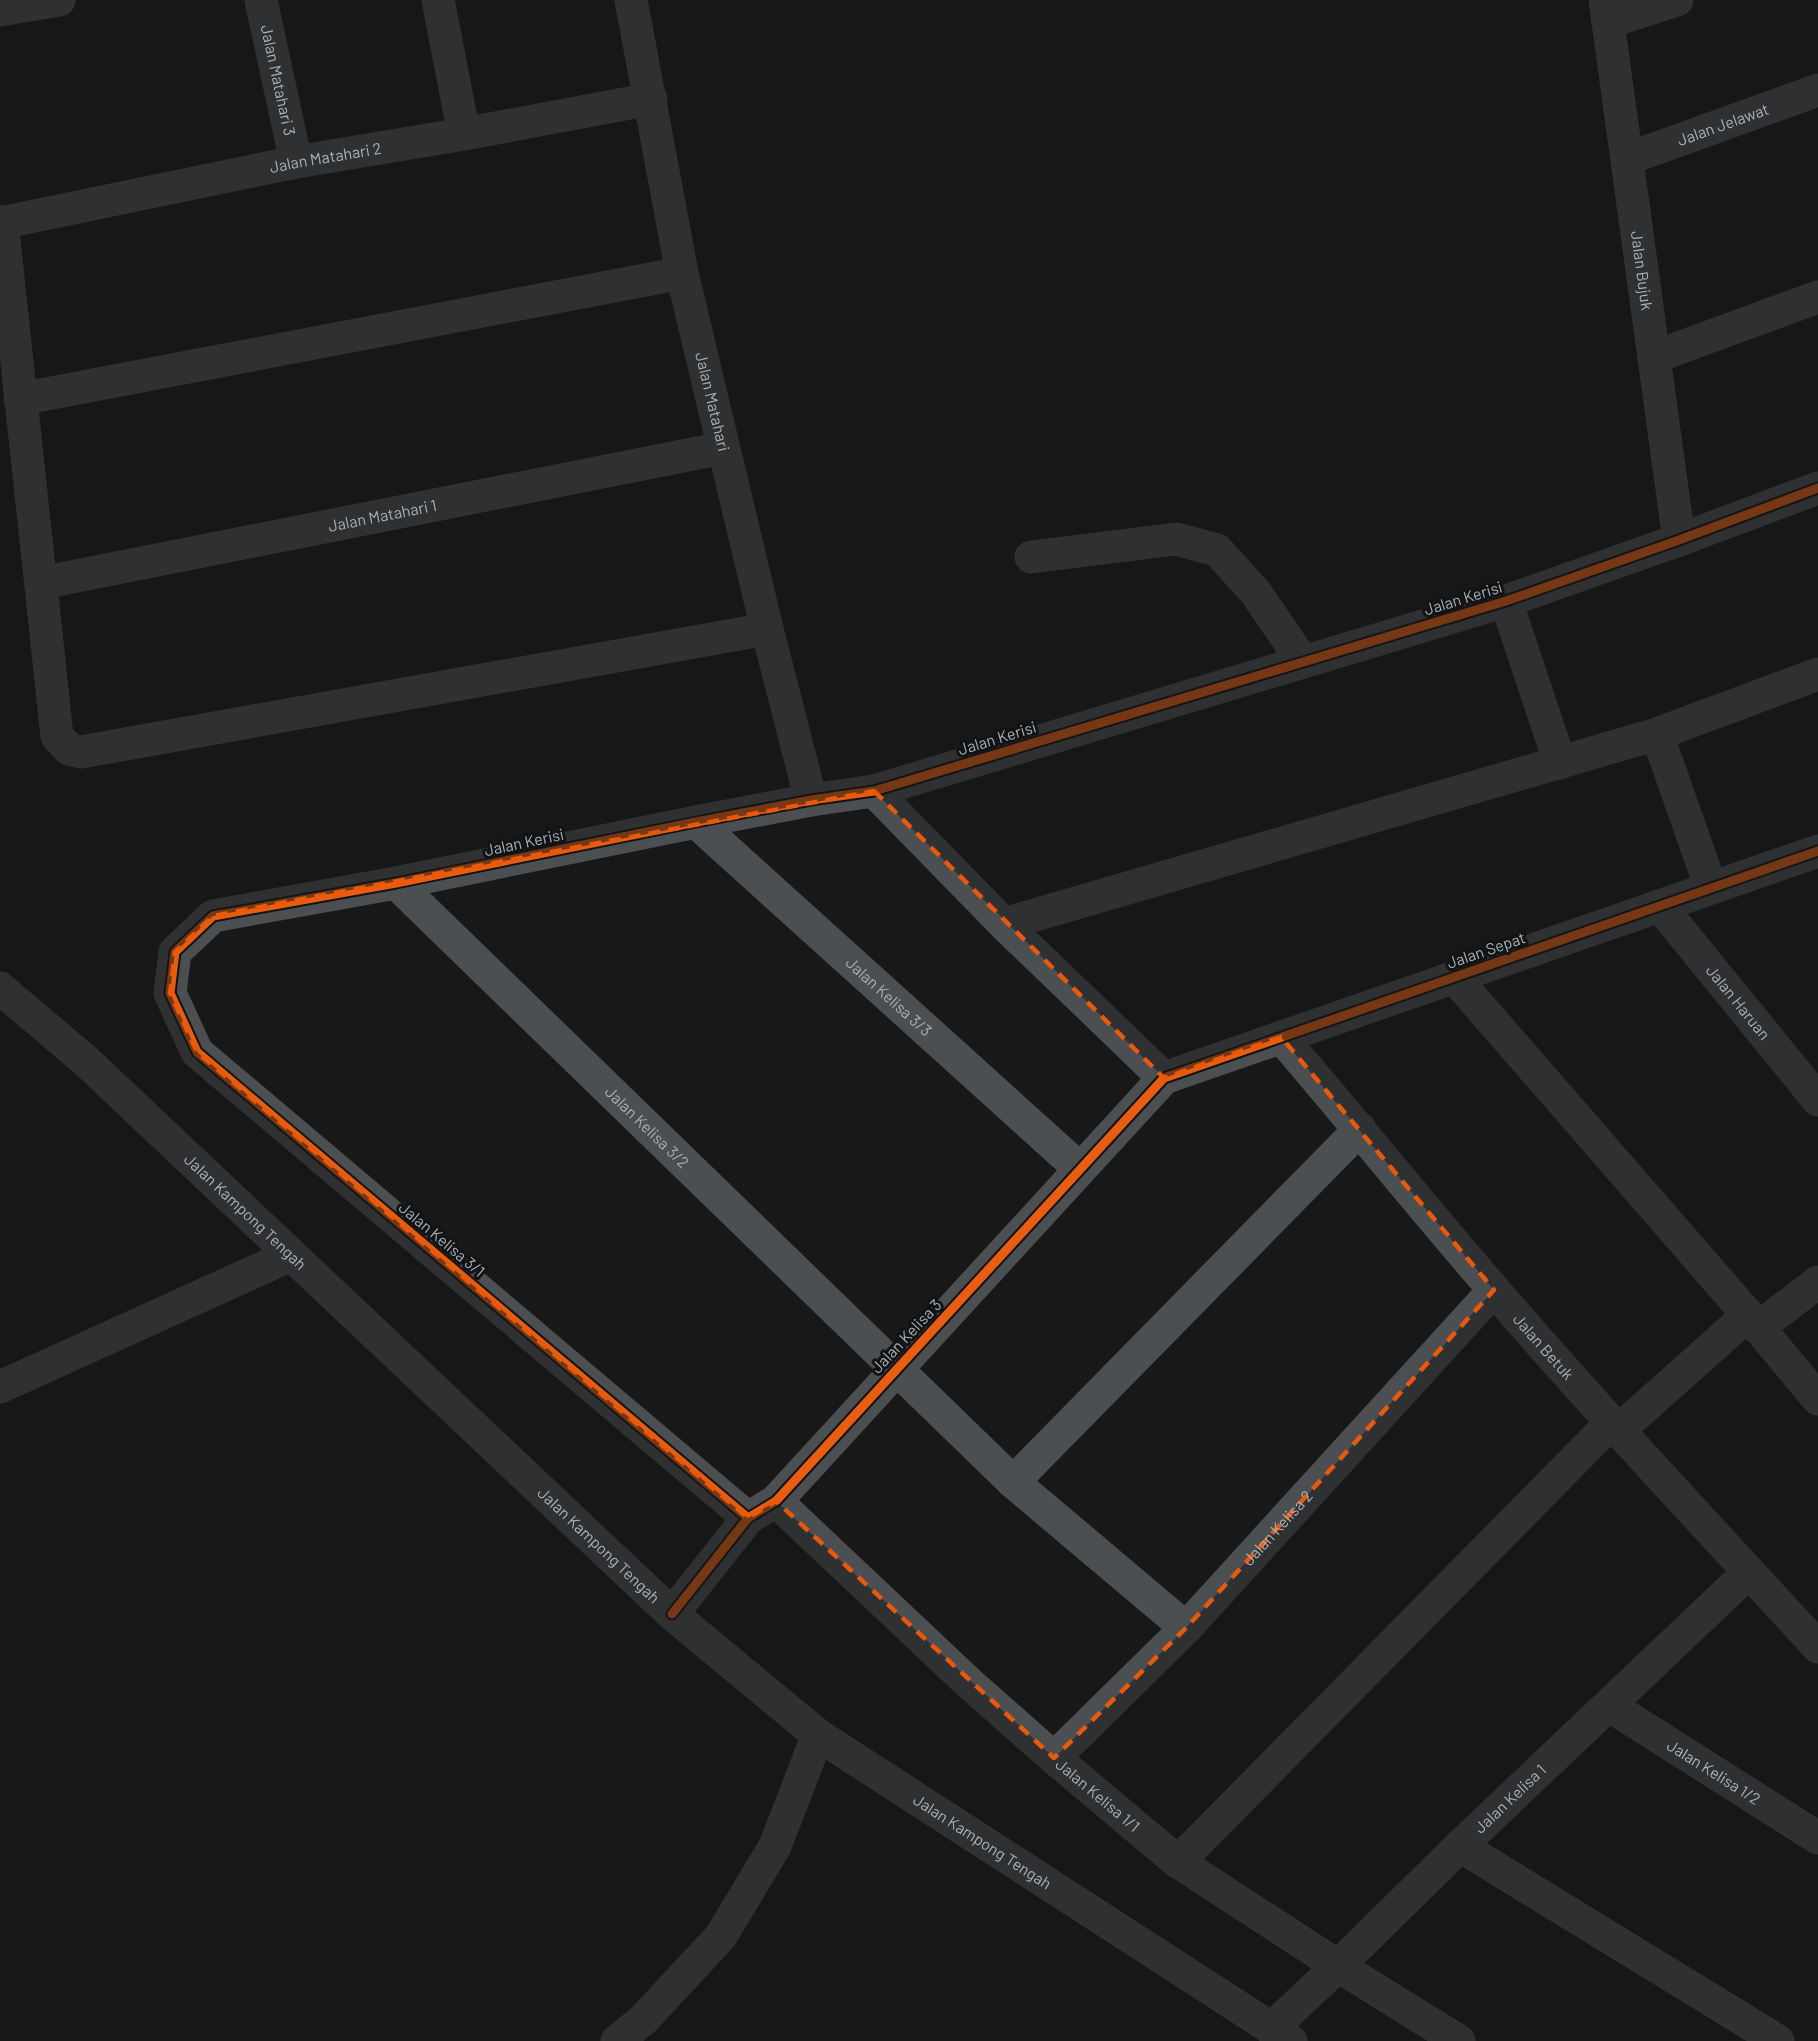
<svg xmlns="http://www.w3.org/2000/svg" width="1818" height="2041" font-family="Barlow,sans-serif">
<style>
.lines{fill:none;stroke-linecap:round;stroke-linejoin:round}
.minor{stroke:#4c4f51;stroke-width:33}
.cycleway-casing{stroke:#121314;stroke-width:13}
.cycleway{stroke:#e95d12;stroke-width:9}
.marked{fill:none;stroke:#e8590c;stroke-width:4.5;stroke-dasharray:12 8;stroke-linejoin:round}
.labels{text-anchor:middle;stroke-width:6;stroke-linejoin:round;paint-order:stroke}
.street-label{font-size:16px;fill:#aab1b8;stroke:#121314}
</style>
<rect width="100%" height="100%" fill="#181818"/>
<g class="lines">
<!-- minor -->
<g class="minor">
<path id="s1" d="M261,0l35,162"/>
<path d="M438,0l26,134"/>
<path id="s2" d="M631,0l51,273 85,356 44,171"/>
<path id="s3" d="M1605,0l74,540"/>
<path d="M0,10l59,-10"/>
<path d="M1608,22l69,-22"/>
<path id="s4" d="M1627,159l191,-69"/>
<path d="M2,222l55,514 12,13 12,3 686,-123"/>
<path id="s5" d="M0,223l296,-61 168,-28 187,-35"/>
<path d="M1654,357l164,-60"/>
<path d="M20,399l662,-126"/>
<path d="M1031,557l145,-18 41,11 39,43 47,69"/>
<path id="s6" d="M41,583l682,-135"/>
<path d="M1506,601l54,162"/>
<path d="M1657,734l54,154"/>
<path d="M874,791l130,133 160,154"/>
<path id="s7" d="M696,822l384,347"/>
<path id="s8" d="M396,883l617,599 173,146"/>
<path id="s9" d="M1660,906l158,194"/>
<path d="M1004,924l653,-190 161,-60"/>
<path d="M1454,977l294,338 70,84"/>
<path id="s10" d="M0,988l87,74 585,552 146,121 473,306"/>
<path id="s11" d="M1281,1037c72,84 141,170 214,254 104,121 215,238 323,356"/>
<path d="M1758,1328l60,-46"/>
<path d="M0,1387l291,-132"/>
<path d="M1618,1431l130,-116"/>
<path d="M1013,1482l347,-353"/>
<path id="s12" d="M776,1501l193,182 85,75 124,104 160,104 121,75"/>
<path d="M748,1518l-551,-466 -27,-59 5,-41 38,-36 183,-33 300,-61 115,-22 63,-9 632,-190 173,-61 139,-52"/>
<path d="M672,1614l76,-96 28,-17 388,-423 654,-227"/>
<path id="s13" d="M1610,1706l208,132"/>
<path id="s14" d="M1054,1758l132,-130 308,-338"/>
<path d="M1460,1846l318,195"/>
<path d="M1178,1862l433,-439"/>
<path id="s15" d="M1271,2029l67,-63 122,-120 289,-274"/>
<path d="M617,2041l26,-21 78,-84 54,-90 43,-111"/>
</g>
<defs>
<path id="cycleway" d="M748,1518l-551,-466 -27,-59 5,-41 38,-36 183,-33 300,-61 115,-22 63,-9 632,-190 173,-61 139,-52
M672,1614l76,-96 28,-17 388,-423 654,-227"/>
</defs>
<!-- cycleway casing -->
<use href="#cycleway" class="cycleway-casing"/>
<!-- cycleway -->
<use href="#cycleway" class="cycleway"/>
</g>
<!-- marked area -->
<path d="M0 0H1818V2041H0ZM874,791l290,287 117,-41 213,253 -308,338 -132,130 -278,-257 -28,17 -551,-466 -27,-59 5,-41 38,-36z" fill="#181818" fill-opacity=".55" fill-rule="evenodd"/>
<path class="marked" d="M874,791l290,287 117,-41 213,253 -308,338 -132,130 -278,-257 -28,17 -551,-466 -27,-59 5,-41 38,-36z"/>
<g class="labels">
<!-- street labels -->
<g class="street-label">
<text dy="6" stroke="none"><textPath href="#s1" startOffset="82">Jalan Matahari 3</textPath></text>
<text dy="6" stroke="none"><textPath href="#s4" startOffset="102">Jalan Jelawat</textPath></text>
<text dy="6" stroke="none"><textPath href="#s5" startOffset="332">Jalan Matahari 2</textPath></text>
<text dy="6" stroke="none"><textPath href="#s3" startOffset="273">Jalan Bujuk</textPath></text>
<text dy="6" stroke="none"><textPath href="#s2" startOffset="410">Jalan Matahari</textPath></text>
<text dy="6" stroke="none"><textPath href="#s6" startOffset="348">Jalan Matahari 1</textPath></text>
<text transform="translate(1463 598) rotate(-17)" y="6">Jalan Kerisi</text>
<text transform="translate(997 738) rotate(-17)" y="6">Jalan Kerisi</text>
<text transform="translate(524 842) rotate(-12)" y="6">Jalan Kerisi</text>
<text transform="translate(1486 950) rotate(-19)" y="6">Jalan Sepat</text>
<text dy="6" stroke="none"><textPath href="#s7" startOffset="260">Jalan Kelisa 3/3</textPath></text>
<text dy="6" stroke="none"><textPath href="#s9" startOffset="124">Jalan Haruan</textPath></text>
<text dy="6" stroke="none"><textPath href="#s8" startOffset="350">Jalan Kelisa 3/2</textPath></text>
<text dy="6" stroke="none"><textPath href="#s10" startOffset="332">Jalan Kampong Tengah</textPath></text>
<text transform="translate(442 1239) rotate(40)" y="6">Jalan Kelisa 3/1</text>
<text transform="translate(906 1336) rotate(-47)" y="6">Jalan Kelisa 3</text>
<text dy="6" stroke="none"><textPath href="#s11" startOffset="406">Jalan Betuk</textPath></text>
<text dy="6" stroke="none"><textPath href="#s14" startOffset="321">Jalan Kelisa 2</textPath></text>
<text dy="6" stroke="none"><textPath href="#s10" startOffset="818">Jalan Kampong Tengah</textPath></text>
<text dy="6" stroke="none"><textPath href="#s13" startOffset="123">Jalan Kelisa 1/2</textPath></text>
<text dy="6" stroke="none"><textPath href="#s12" startOffset="436">Jalan Kelisa 1/1</textPath></text>
<text dy="6" stroke="none"><textPath href="#s15" startOffset="332">Jalan Kelisa 1</textPath></text>
<text dy="6" stroke="none"><textPath href="#s10" startOffset="1304">Jalan Kampong Tengah</textPath></text>
</g>
</g>
</svg>
